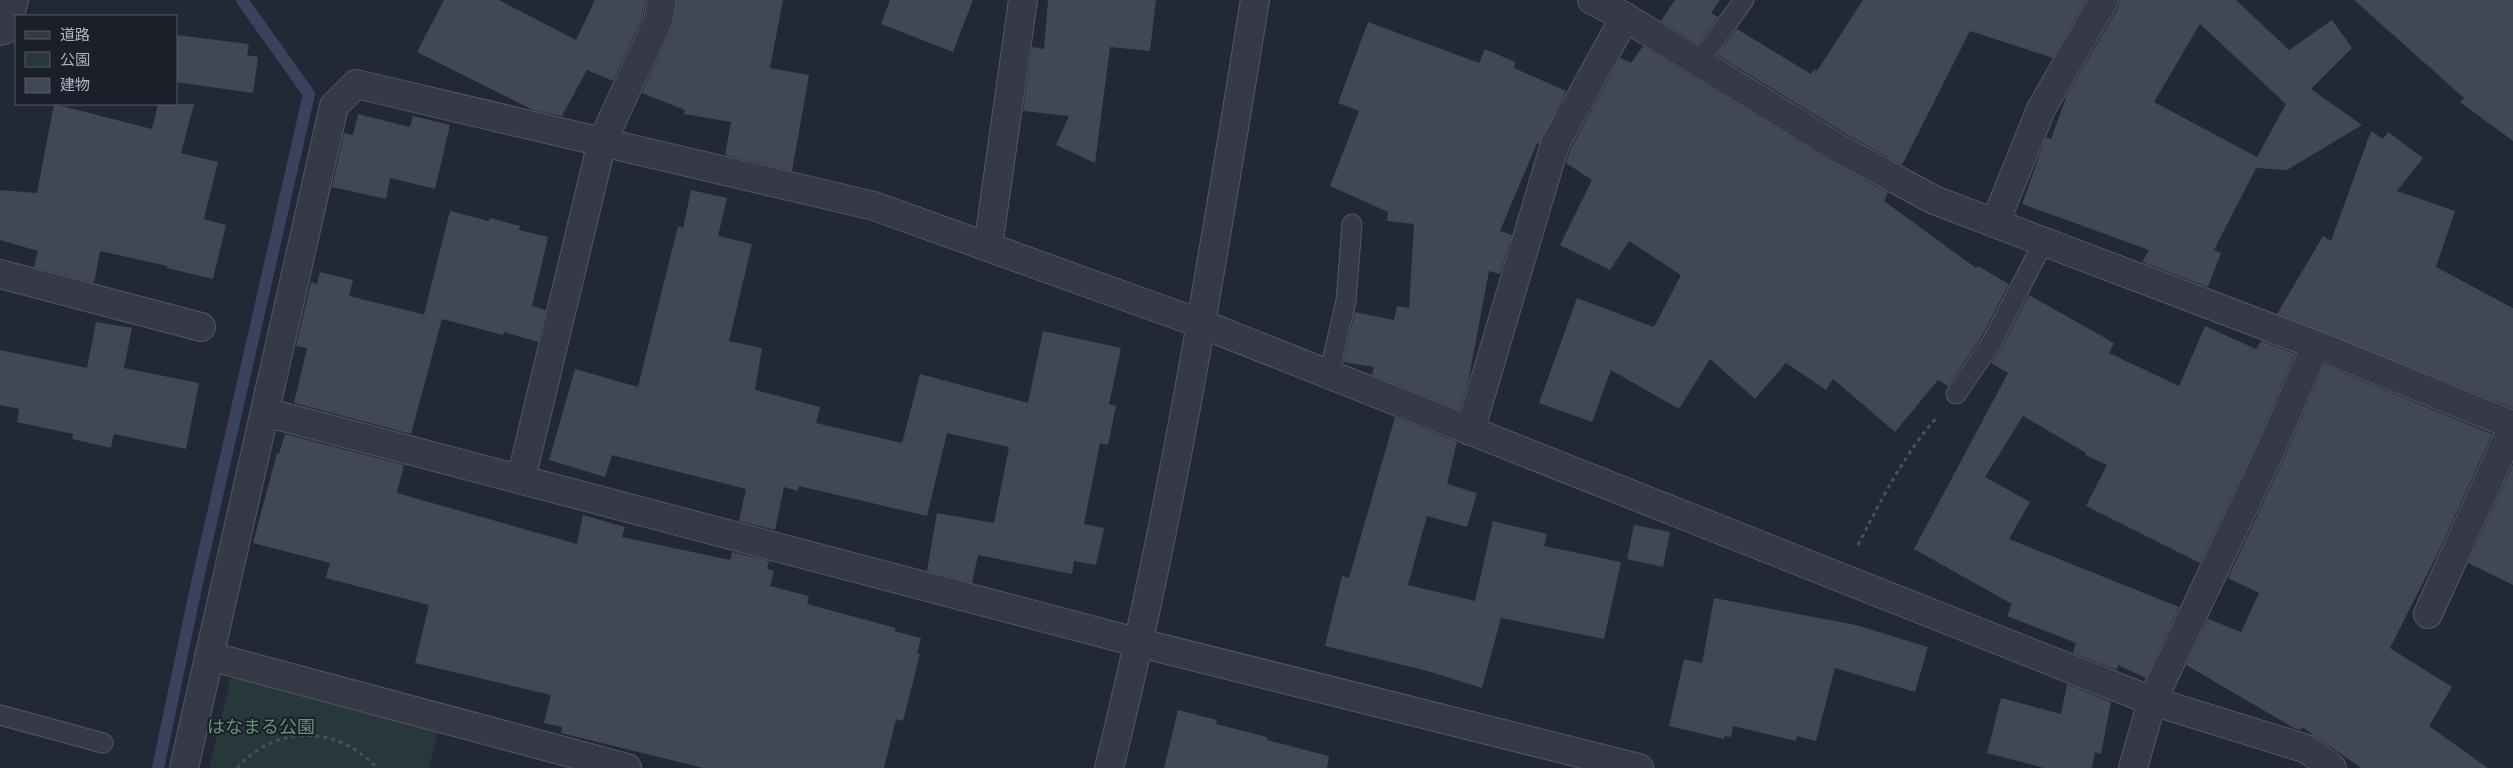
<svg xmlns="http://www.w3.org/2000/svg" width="2513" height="768" font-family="'Exo 2','Noto Sans JP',sans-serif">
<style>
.green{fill:#28373a}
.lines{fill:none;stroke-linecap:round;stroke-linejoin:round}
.stream{stroke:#39435d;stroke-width:12}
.building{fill:#414756;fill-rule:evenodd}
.service-casing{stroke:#535763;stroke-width:21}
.minor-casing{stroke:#535763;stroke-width:30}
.tertiary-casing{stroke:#535763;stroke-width:30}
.path{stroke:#465257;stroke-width:3;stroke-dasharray:4 4;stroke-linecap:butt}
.service{stroke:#363a46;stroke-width:19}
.minor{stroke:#363a46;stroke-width:28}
.tertiary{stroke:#363a46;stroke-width:28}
.labels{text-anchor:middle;stroke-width:4;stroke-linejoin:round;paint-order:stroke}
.park-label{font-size:18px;fill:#6a9078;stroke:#1b1f2a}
</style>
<rect width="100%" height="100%" fill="#222835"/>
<!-- green -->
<path class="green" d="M231,677l208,49 -10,42h-220z"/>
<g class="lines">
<!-- stream -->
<path class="stream" d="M158,768l37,-176 114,-498 -67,-94"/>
</g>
<!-- building -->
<path class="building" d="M444,0h55l77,40 19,-40h51l-3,16 -30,65 -26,-11 -25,46 -29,-6 -116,-58z
M677,0h106l-13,68 39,7 -17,96 -67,-16 6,-33 -47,-8 1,-4 -43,-17 30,-66z
M890,0h83l-20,52 -72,-28z
M1048,0h108l-6,51 -40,-4 -15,116 -39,-18 13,-29 -46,-5 9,-64 12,2z
M1675,0h45l-9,13 7,4 -20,27 -37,-23z
M1863,0h223l-33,58 -83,-27 -68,134 -56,-31 -129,-79 20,-26 74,45 3,-5 3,2z
M2120,0h116l53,50 43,-30 20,28 -41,41 51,36 -75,45 -31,-2 -42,82 7,3 -13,34 -66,-25 7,-12 -127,-46 24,-67 5,2 16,-44 51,-87zM2200,24l86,80 -29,53 -103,-55z
M2354,0h159v141l-53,-39 4,-4z
M1368,22l111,41 6,-14 30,13 -1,6 52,23 -27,53 -2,-1 -37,88 12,4 -12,39 -11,-3 -21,112 -8,27 -88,-35 2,-8 -31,-5 12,-50 39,8 3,-14 12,2 5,-84 -27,-3 1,-9 -58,-26 29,-75 -21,-8z
M176,35l73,9 -2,11 11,2 -5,36 -77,-11z
M1643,46l187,115 58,32 -4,8 92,67 2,-2 31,18 -27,52 -34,50 -10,-6 -43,52 -62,-53 -7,11 -40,-27 -31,36 -45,-40 -31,50 -68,-39 -19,52 -53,-19 38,-105 77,29 27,-52 -52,-34 -19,29 -50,-25 32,-65 -26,-17 4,-13 50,-92 11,5z
M54,104l98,25 6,-25h36l-13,49 37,9 -14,57 22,6 -13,54 -46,-11v-2l-67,-15 -6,32 -60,-16 4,-16 -38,-11v-50l37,3z
M358,114l52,13 3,-11 37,9 -15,64 -45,-11 -4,21 -54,-12 12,-54 9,2z
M2371,131l12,8 5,-7 35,26 -26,33 58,20 -19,56 77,41v100l-236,-94 46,-78 8,5z
M691,190l36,8 -9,38 34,8 -23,97 33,7 -7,42 65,17 -4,16 86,20 18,-69 108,29 15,-72 78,17 -12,56 7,2 -8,39 -8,-2 -16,81 20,4 -8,37 -22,-4 -2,13 -94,-19 -6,28 -45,-12 10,-58 57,10 15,-76 -62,-14 -20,83 -128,-30 -1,5 -14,-4 -9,43 -36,-9 7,-32 -134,-34 -7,22 -56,-17 26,-91 63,18 40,-161 5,2z
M450,211l39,10 1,-3 30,8 -1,4 29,7 -16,69 14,4 -8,32 -34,-10 -1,3 -61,-16 -31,115 -117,-31 13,-55 -11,-2 15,-64 6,2 3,-12 33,8 -4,16 81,20 -6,-2z
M2029,295l85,48 -5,10 70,33 26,-60 51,23 5,-8 34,13 -38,89 -57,120 -114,-57 21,-41 -22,-10 1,-2 -63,-37 -38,61 45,25 -21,37 170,68 -33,71 -28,-13 -1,5 -44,-17 3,-10 -69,-27 5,-12 -98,-55 94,-176 -17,-10 11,-16z
M96,322l36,6 -8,40 75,15 -13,66 -72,-15 -3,14 -39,-9 1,-5 -56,-12 2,-13 -19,-4v-55l87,18z
M2324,365l168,69 -52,115 -50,99 62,39 -23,39 59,42h-127l-59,-41 -2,3 -6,-2 -108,-63 22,-46 33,13 18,-39 -31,-15 57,-122z
M1395,417l62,25 -10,42 30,9 -10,34 -40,-11 -19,69 67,16 18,-80 54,13 -3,12 77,16 -17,77 -103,-21 -19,70 -55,-17 -102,-25 17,-70 7,2z
M285,434l119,31 -7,28 180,51 6,-29 42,12 -3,10 108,23 2,-8 37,9 -2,8 7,2 -4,15 39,10 -2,8 89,24 -2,3 27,7 -4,16h3l-17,67 -7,-2 -12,49h-181l-142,-35 1,-6 -18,-4 7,-28 -136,-32 14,-58 -103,-27 4,-15 -77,-20 24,-90 2,1z
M2513,464v121l-45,-22z
M1634,525l36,7 -7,35 -36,-8z
M1714,598l142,27 72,22 -13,45 -80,-24 -19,73 -19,-5 -1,5 -63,-15 -2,11 -6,-1 -1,3 -55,-13 15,-67 18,4z
M2067,684l44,18 -10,52 -6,-2 -3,16h-48l-57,-15 14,-55 60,16z
M1178,710l39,10 -1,4 51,13v3l62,16 -2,12h-163z"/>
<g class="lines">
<defs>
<path id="service" d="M1698,63l46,-63
M1329,374l17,-73 6,-77
M1956,394l36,-52 52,-101
M0,715l103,28"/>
<path id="minor" d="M0,31l6,-2 8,-29
M1995,223l46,-114 63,-109
M988,247l35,-247
M0,274l201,53
M265,412l875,231 499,125
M1470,431l85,-287 70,-127
M521,479l81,-337 56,-121 4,-21
M2428,614l85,-188
M209,656l418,112
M184,768l150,-662 22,-22 518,122 328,118 950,377 155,48 25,19
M2133,768l19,-67 119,-252 45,-104"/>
<path id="tertiary" d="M1592,0l33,17 213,131 96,52 382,145 197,80
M1109,768c63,-253 104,-511 146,-768"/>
</defs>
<!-- service casing -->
<use href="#service" class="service-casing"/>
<!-- minor casing -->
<use href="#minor" class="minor-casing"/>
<!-- tertiary casing -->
<use href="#tertiary" class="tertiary-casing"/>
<!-- path -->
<path class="path" d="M1858,545c23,-45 45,-89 79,-128
M237,768c39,-44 100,-43 140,0"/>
<!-- service -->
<use href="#service" class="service"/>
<!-- minor -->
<use href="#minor" class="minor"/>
<!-- tertiary -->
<use href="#tertiary" class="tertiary"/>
</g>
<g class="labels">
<!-- park labels -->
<g class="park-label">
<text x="261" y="733">はなまる公園</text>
</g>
</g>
<!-- legend -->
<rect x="15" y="15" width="162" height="90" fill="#1b1f2a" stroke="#575b67"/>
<rect x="25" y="31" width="25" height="8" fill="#363a46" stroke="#575b67"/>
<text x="60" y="40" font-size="15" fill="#b0b4c2">道路</text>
<rect x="25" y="52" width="25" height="15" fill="#28373a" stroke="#575b67"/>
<text x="60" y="65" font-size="15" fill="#b0b4c2">公園</text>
<rect x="25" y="78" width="25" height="15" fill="#414756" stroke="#575b67"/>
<text x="60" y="90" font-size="15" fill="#b0b4c2">建物</text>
</svg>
